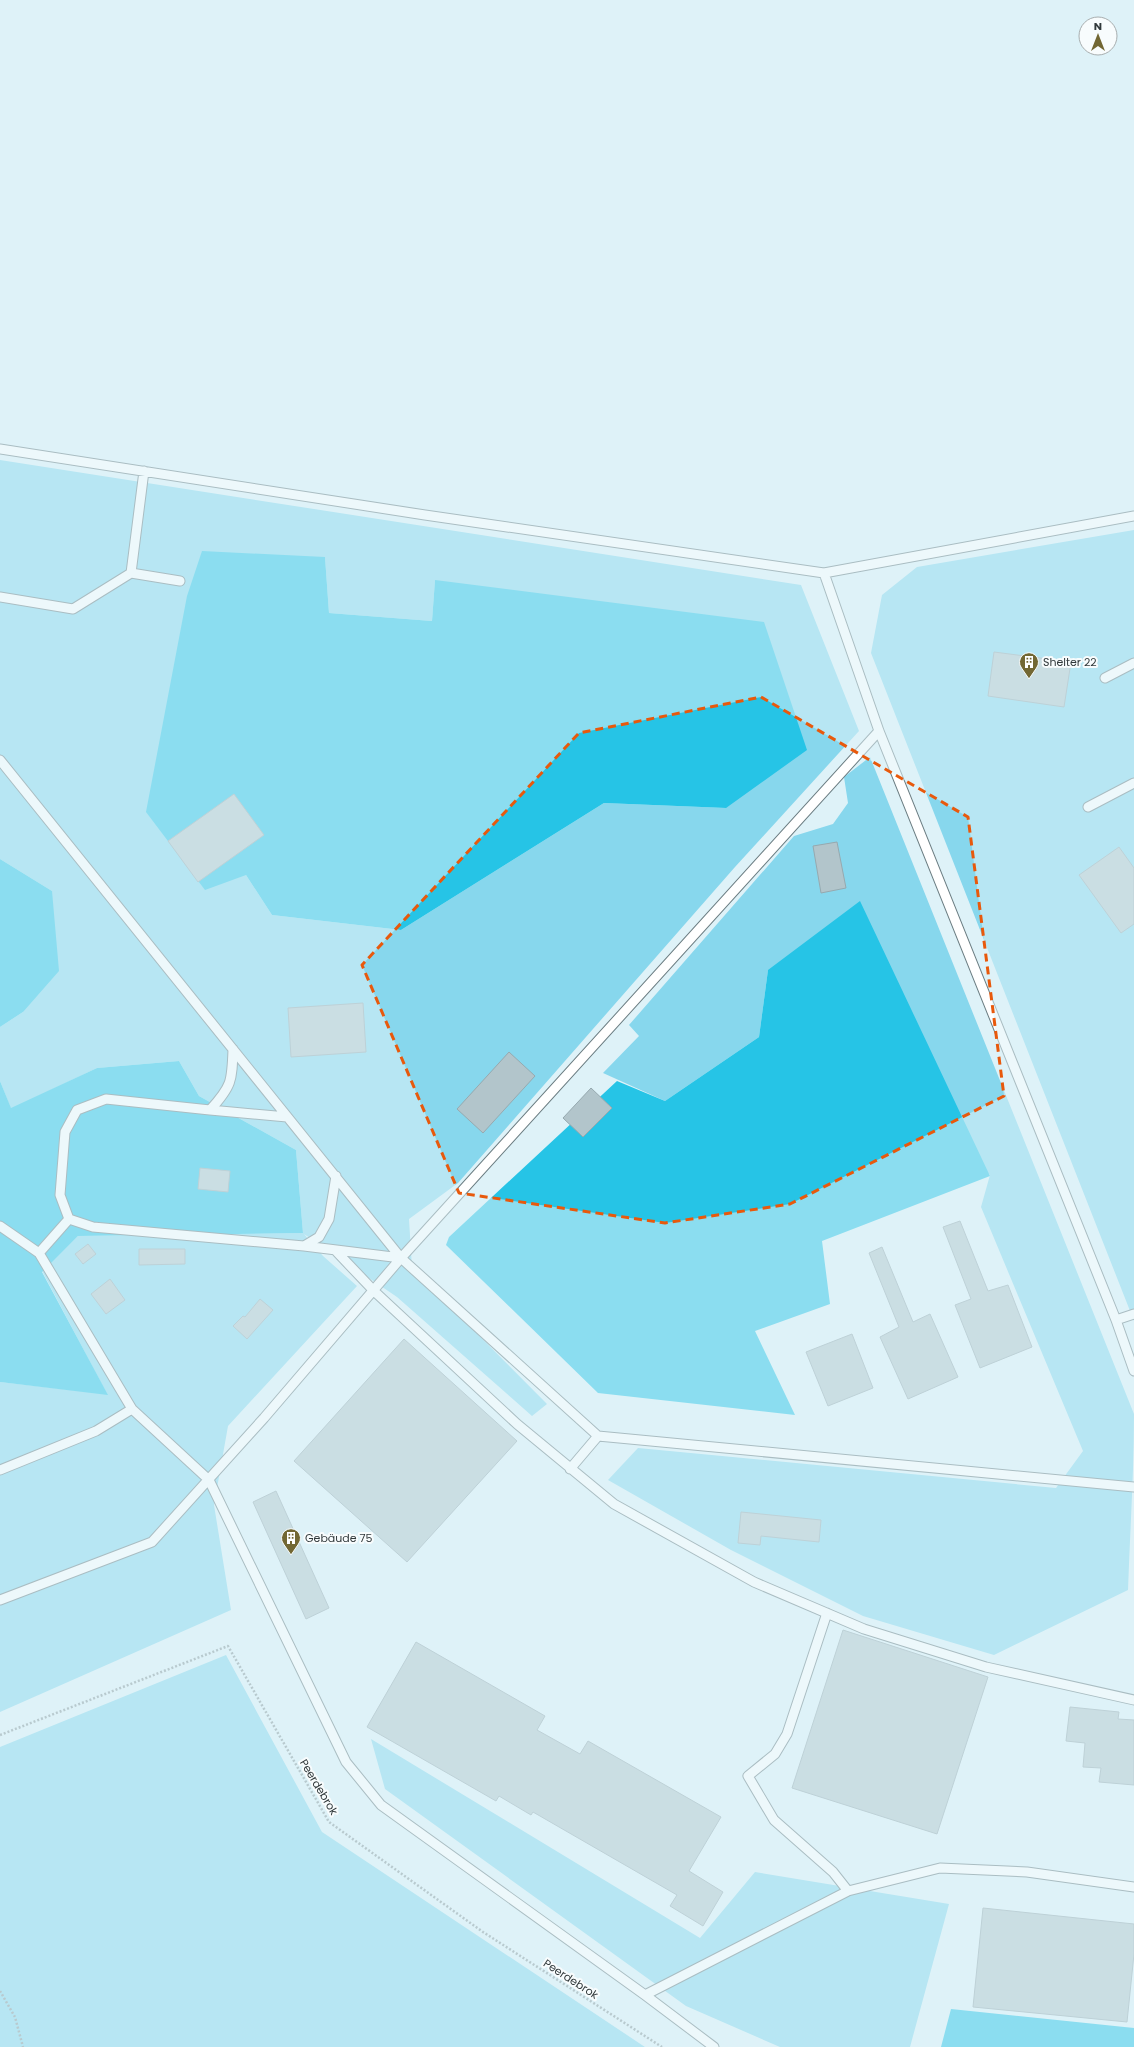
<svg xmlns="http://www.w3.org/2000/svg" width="1134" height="2047" font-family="Poppins,sans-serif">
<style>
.green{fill:#87d7ed;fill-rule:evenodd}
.forest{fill:#26c4e6}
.building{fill:#b2c5cb;stroke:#96a9af}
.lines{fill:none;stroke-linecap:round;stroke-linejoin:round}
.service-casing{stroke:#6b7d82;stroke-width:11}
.path{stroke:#8b999d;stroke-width:2.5;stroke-dasharray:2 2;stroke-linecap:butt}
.service{stroke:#fff;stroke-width:9}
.marked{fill:none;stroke:#e8590c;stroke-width:3;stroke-dasharray:8 5;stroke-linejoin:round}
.labels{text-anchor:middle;stroke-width:4;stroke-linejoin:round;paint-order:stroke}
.poi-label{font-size:11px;fill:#31393b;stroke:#f8fcfd;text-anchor:start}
.street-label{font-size:11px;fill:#31393b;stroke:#f8fcfd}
</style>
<rect width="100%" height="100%" fill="#def2f8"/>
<!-- green -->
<path class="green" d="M0,460l801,125 58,146 -124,136 -277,316 -49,36 3,49 135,136 -15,12 -135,-119 -93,-63 19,22 34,30 -129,140 -14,79 17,105 -231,102v-330l107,12 -65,-123 36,-35 225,-3 -7,-83 -97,-54 -20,-35 -82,7 -86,41 -11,-28v-54l23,-15 29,-121 -52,-32zM325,557l4,56 103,8 3,-41 291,228 -122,-5 -203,127 -129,-15 -26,-40z
M1134,530v791l-263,-668 11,-58 35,-28z
M870,757l264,657c0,58 -4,117 -6,176l-134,65 -131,-39 -132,-66 -123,-70 30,-32 418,40 27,-37 -102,-244 9,-32 -222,-205 -9,67 -94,64 -62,-28 36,-37 -10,-11 165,-189 39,-12 15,-21 -4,-26z
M226,1655l96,177 323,215h-645v-300z
M371,1739l329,199 55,-66 194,32 -39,143h-130l-94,-41 -301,-217z"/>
<!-- forest -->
<path class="forest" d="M202,551l123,6 4,56 103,8 3,-41 329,42 43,128 -81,58 -122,-5 -203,127 -129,-15 -26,-40 -41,15 -59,-78 41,-216z
M0,859l52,32 7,80 -36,41 -23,15z
M860,901l130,275 -168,65 8,63 -75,27 40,84 -197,-22 -152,-148 3,-8 168,-156 48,20 94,-64 9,-67z
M179,1061l20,35 97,54 7,83 -225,3 -36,36 66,123 -108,-13v-301l11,27 86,-40z
M951,2009l183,19v19h-193z"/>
<!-- building -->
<path class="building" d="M994,652l77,10 -7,45 -76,-11z
M234,794l30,41 -66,47 -30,-41z
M837,842l9,46 -25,5 -8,-47z
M1119,847l15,21v56l-13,9 -42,-58z
M363,1003l3,49 -75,5 -3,-49z
M509,1052l26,24 -52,57 -26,-24z
M591,1088l21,20 -29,29 -20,-19z
M200,1168l30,3 -2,21 -30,-3z
M960,1221l28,70 20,-6 24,62 -52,21 -25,-63 16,-6 -28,-72z
M88,1244l8,10 -13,10 -8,-10z
M882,1247l31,75 17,-8 28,63 -50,22 -28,-62 19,-10 -30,-74z
M139,1249h46v15l-46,1z
M110,1279l15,21 -19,14 -15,-20z
M260,1299l13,11 -26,29 -14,-13 10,-10 2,1z
M852,1334l21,54 -45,18 -22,-54z
M404,1339l113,102 -110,121 -113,-101z
M276,1491l53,117 -23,11 -53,-117z
M741,1512l80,8 -2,22 -58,-6 -1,9 -22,-2z
M843,1630l145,47 -51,157 -145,-46z
M416,1642l129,74 -8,14 43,24 8,-13 133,76 -32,54 34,21 -20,34 -33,-20 7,-11 -144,-83 -2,3 -32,-19 -3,5 -129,-74z
M1070,1707l49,5 -1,7 16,1v65l-35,-3 2,-14 -18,-1 2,-24 -19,-2z
M983,1908l151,16v30l-7,68 -154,-15z"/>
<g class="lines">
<defs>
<path id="service" d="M0,449l425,66 399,58 310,-57
M131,573l49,8
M824,573l55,158 237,589 18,51
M0,597l73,12 58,-36 13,-102
M1105,678l29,-15
M0,760l401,498 197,178 536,51
M1088,807l46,-24
M233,1049c-1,32 -1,37 -23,61l-104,-11 -29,11 -12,22 -5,63 9,24 24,8 211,19 15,-9 10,-18 7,-43
M210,1110l77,7
M0,1226l39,27 93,156 77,71 137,282 35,43 264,190 69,52
M304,1246l97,12
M335,1250l39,41 143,133 97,80 140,78 110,47 122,38 148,33
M39,1253l30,-34
M1116,1320l18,-6
M570,1469l28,-33
M0,1470l96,-39 36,-22
M0,1600l152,-58 112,-124 137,-160 478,-527
M827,1613l-40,121 -12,20 -27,22 26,44 59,52 15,19
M645,1995l203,-104 92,-23 87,4 107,15"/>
</defs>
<!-- service casing -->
<use href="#service" class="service-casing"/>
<!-- path -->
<path class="path" d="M0,1735l228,-89 101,176 154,110 179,115
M0,1991l15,26 8,30"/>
<!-- service -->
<use href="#service" class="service"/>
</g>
<!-- marked area -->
<path d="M0 0H1134V2047H0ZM761,697l207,120 36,279 -214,108 -125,19 -206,-30 -97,-228 217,-232z" fill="#def2f8" fill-opacity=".55" fill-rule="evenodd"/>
<path class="marked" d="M761,697l207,120 36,279 -214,108 -125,19 -206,-30 -97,-228 217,-232z"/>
<!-- icons -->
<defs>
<symbol id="building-pin" viewBox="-11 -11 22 30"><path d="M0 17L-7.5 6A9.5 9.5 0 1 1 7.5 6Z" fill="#726733" stroke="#f8fcfd"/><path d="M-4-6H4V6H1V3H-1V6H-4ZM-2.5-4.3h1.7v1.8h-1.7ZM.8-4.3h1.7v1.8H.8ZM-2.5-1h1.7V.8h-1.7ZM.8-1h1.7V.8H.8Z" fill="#fff"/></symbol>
</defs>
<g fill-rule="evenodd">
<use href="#building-pin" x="1018" y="651" width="22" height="30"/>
<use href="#building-pin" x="280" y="1527" width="22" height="30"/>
</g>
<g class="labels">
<!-- poi labels -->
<g class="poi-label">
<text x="1043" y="666">Shelter 22</text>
<text x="305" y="1542">Gebäude 75</text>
</g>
<!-- street labels -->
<g class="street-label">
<text transform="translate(319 1787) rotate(59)" y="4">Peerdebrok</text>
<text transform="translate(571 1979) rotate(33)" y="4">Peerdebrok</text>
</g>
</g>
<!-- north arrow -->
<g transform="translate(1098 36)"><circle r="19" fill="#f8fcfd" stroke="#a8aeaf"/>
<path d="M0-3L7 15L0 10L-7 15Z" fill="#726733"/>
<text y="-6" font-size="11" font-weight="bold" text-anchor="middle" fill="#31393b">N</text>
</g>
</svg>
